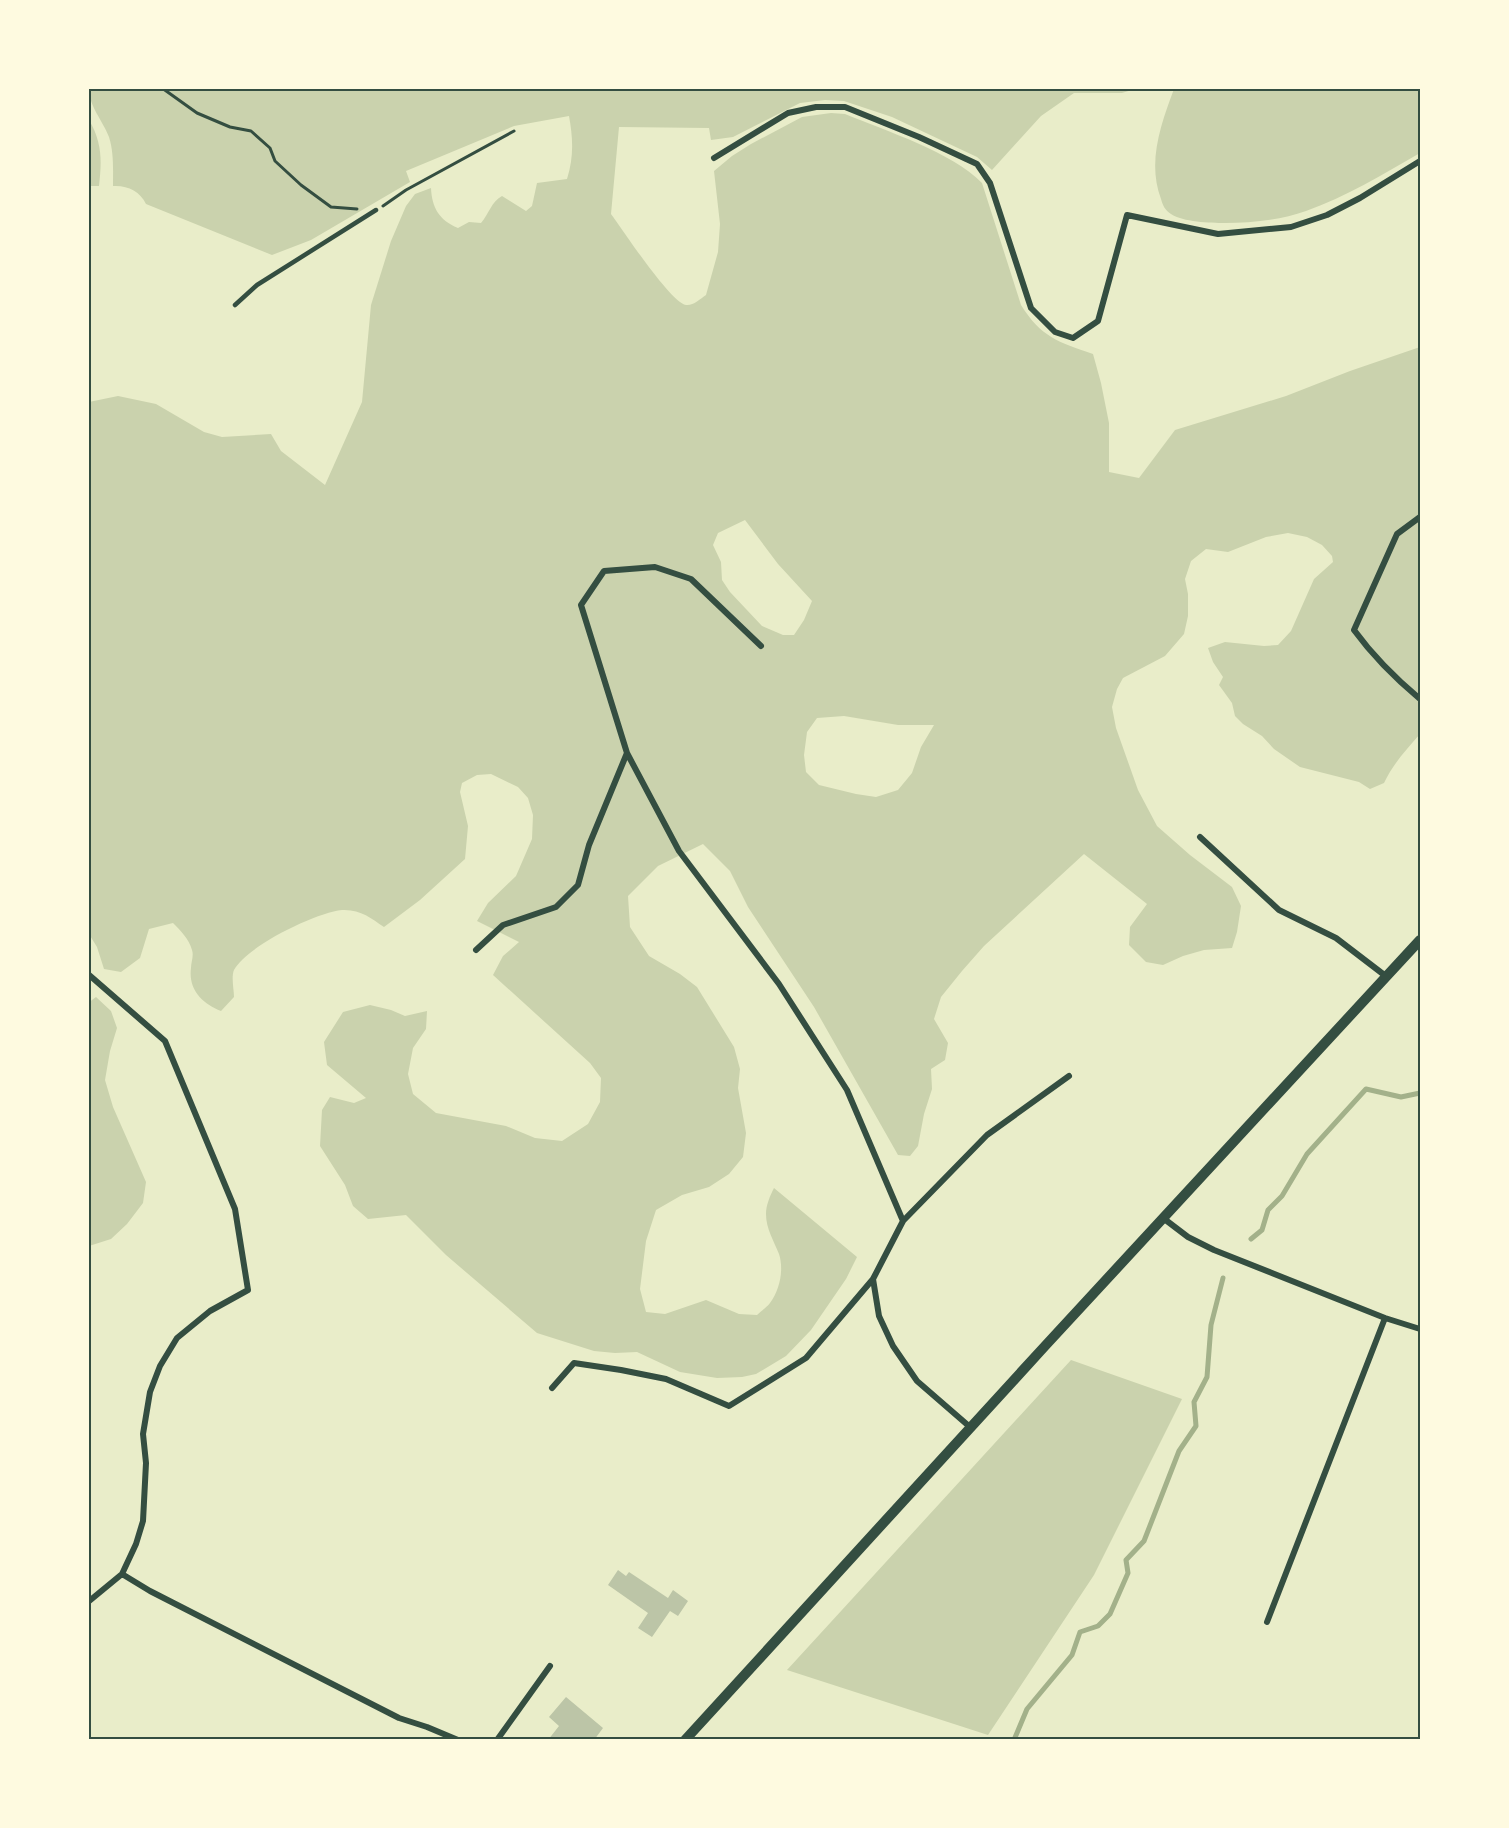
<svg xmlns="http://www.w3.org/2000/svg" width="1509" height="1828" font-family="'Exo 2',sans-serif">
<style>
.green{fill:#cad2ad;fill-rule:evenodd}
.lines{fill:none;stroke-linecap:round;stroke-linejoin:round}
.stream{stroke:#a3b18a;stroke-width:5}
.building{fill:#bcc5a7}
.path{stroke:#344e41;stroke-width:3}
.service{stroke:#344e41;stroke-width:4.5}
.minor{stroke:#344e41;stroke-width:6}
.tertiary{stroke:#344e41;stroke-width:10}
.neatline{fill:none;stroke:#344e41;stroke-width:2}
</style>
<rect width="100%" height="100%" fill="#e9edc9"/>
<!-- green -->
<path class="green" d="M89,89h1046l-13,4h-48l-33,23 -49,54 -15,-13 -85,-40 -48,-16 -19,-1 -25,3 -67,34 -22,3 -2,-12 -90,-1 -8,87c12,16 59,88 75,91 7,1 14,-6 20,-10l12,-43 2,-28 -6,-53 18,-15 19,-12 51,-27 29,-4 14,1c41,17 107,38 137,69l39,122c20,32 37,37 72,49l8,29 8,40v49l30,6 36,-48 111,-34 64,-25 70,-24v387c-14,16 -27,30 -36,49l-14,6 -11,-7 -59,-15 -26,-18 -12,-13 -19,-12 -8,-8 -3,-13 -13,-18 4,-8 -10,-15 -5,-14 17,-6 39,4 14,-1 13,-14 23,-52 19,-17 -1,-6 -10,-11 -15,-8 -19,-4 -22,4 -38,15 -22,-3 -15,12 -6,18 3,15v22l-4,18 -19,22 -42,22 -6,11 -5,18 4,21 22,62 19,36 33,29 42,32 9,19 -4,26 -5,16 -28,2 -21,6 -20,9 -17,-3 -17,-17 1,-18 17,-23 -63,-50 -100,92 -22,25 -21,26 -7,22 14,24 -3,17 -14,9 1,20 -8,25 -6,32 -8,10 -12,-1 -84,-148 -66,-100 -18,-36 -27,-27 -45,22 -30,30 2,31 19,29 31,18 17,13 37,60 6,22 -2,19 8,45 -3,24 -14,17 -20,13 -27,8 -26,15 -10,31 -6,48 6,23 19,2 41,-14 33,14 18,1c4,-4 10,-8 13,-12 10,-13 14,-34 9,-49 -5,-13 -13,-25 -13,-40 0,-9 4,-18 8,-26l83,69 -11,22 -35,51 -25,26 -30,18 -14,3 -25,1 -37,-6 -43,-20 -22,1 -21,-2 -57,-18 -91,-78 -40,-40 -38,4 -15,-13 -8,-21 -25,-39 2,-36 8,-13 24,6 12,-5 -39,-33 -3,-23 19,-30 27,-7 21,5 14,6 22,-5 -1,18 -13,19 -5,26 5,20 23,19 70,13 29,12 27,3 26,-17 12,-22 1,-24 -11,-15 -97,-88 10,-19 16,-14 -42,-21 11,-18 28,-27 16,-37 1,-24 -5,-17 -10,-11 -27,-13 -14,1 -15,8 -2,9 8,34 -3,33 -45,41 -36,27c-13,-9 -24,-18 -42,-17 -27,3 -95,36 -108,60 -3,7 0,20 0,27l-13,14c-18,-7 -33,-21 -30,-43 0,-6 3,-12 1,-18 -3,-11 -11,-19 -19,-27l-24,6 -9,29 -19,14 -17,-3 -7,-22 -8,-13v-532l29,-6 38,8 48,28 18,5 49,-3 10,17 44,34 37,-83 9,-97 20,-64 15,-35 9,-12 16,-6c1,20 8,32 27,40l11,-6 12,1c8,-9 10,-21 21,-27l24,15 6,-5 5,-23 30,-4c7,-22 6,-41 2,-63l-55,10 -108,45 4,11 -99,58 -39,15 -126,-51c-6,-13 -19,-19 -33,-18 0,-17 1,-33 -4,-49 -6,-16 -20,-31 -20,-48zM745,520l33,44 34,37 -8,19 -10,15h-11l-21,-9 -32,-34 -8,-12 -1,-18 -8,-17 5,-12zM844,716l54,9h36l-13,22 -9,26 -14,17 -22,7 -20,-3 -37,-9 -13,-13 -2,-17 3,-23 10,-14z
M1174,89h246v64c-37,21 -74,44 -114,58 -25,9 -55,12 -81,12 -15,0 -42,-1 -54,-9 -6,-4 -8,-8 -10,-15 -14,-37 0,-75 13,-110z
M89,120c13,22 13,40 10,66h-10z
M96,997l15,14 6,17 -7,23 -5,29 8,27 33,75 -3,21 -16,21 -16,15 -22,7 -1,-243z
M1071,1360l111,39 -88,176 -106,160 -201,-65z"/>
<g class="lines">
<!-- stream -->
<path class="stream" d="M1251,1239l11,-9 6,-20 14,-14 25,-42 59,-65 35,8 19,-4
M1014,1740l13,-31 45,-54 8,-23 18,-6 12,-12 18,-41 -2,-13 18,-19 35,-90 17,-25 -2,-24 13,-25 4,-52 12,-47"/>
</g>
<!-- building -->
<path class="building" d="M618,1570l8,6 3,-4 39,26 5,-8 15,11 -10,15 -8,-5 -18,26 -14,-9 10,-15 -40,-28z
M566,1697l37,31 -9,12h-46l11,-14 -10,-9z"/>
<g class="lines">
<!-- path -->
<path class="path" d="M162,88l35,25 33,14 21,4 19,17 5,13 26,24 30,22 26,2
M383,206l23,-16 108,-59"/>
<!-- service -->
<path class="service" d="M235,305l22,-20 119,-75"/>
<!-- minor -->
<path class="minor" d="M714,158l74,-45 28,-6h29l74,30 58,27 13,19 41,125 24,24 18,6 25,-17 29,-106 91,19 73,-7 36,-12 33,-17 60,-37
M1420,517l-23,17 -43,96c19,26 41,48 66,69
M761,646l-70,-67 -36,-12 -51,4 -23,34 46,148 52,98 100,133 68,106 56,131
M1200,837l79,73 57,28 51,39
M476,950l27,-25 53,-18 22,-22 11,-40 38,-92
M88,974l77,67 70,168 13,81 -38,21 -33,27 -17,28 -10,26 -7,42 3,29 -3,58 -7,23 -14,30 -34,28
M1163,1218l25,19 26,13 171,68 35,11
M552,1388l22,-25 47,7 45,9 63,27 77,-48 67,-79
M970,1427l-53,-46 -24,-35 -14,-30 -6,-37 30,-58 84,-86 82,-59
M122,1574l28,17 249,127 28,9 31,13
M1267,1622l118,-304
M497,1740l53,-74"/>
<!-- tertiary -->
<path class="tertiary" d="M685,1740l360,-394 375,-406"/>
</g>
<!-- border -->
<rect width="1509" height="1828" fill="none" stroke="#fefae0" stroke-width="180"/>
<rect x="90" y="90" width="1329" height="1648" class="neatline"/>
</svg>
